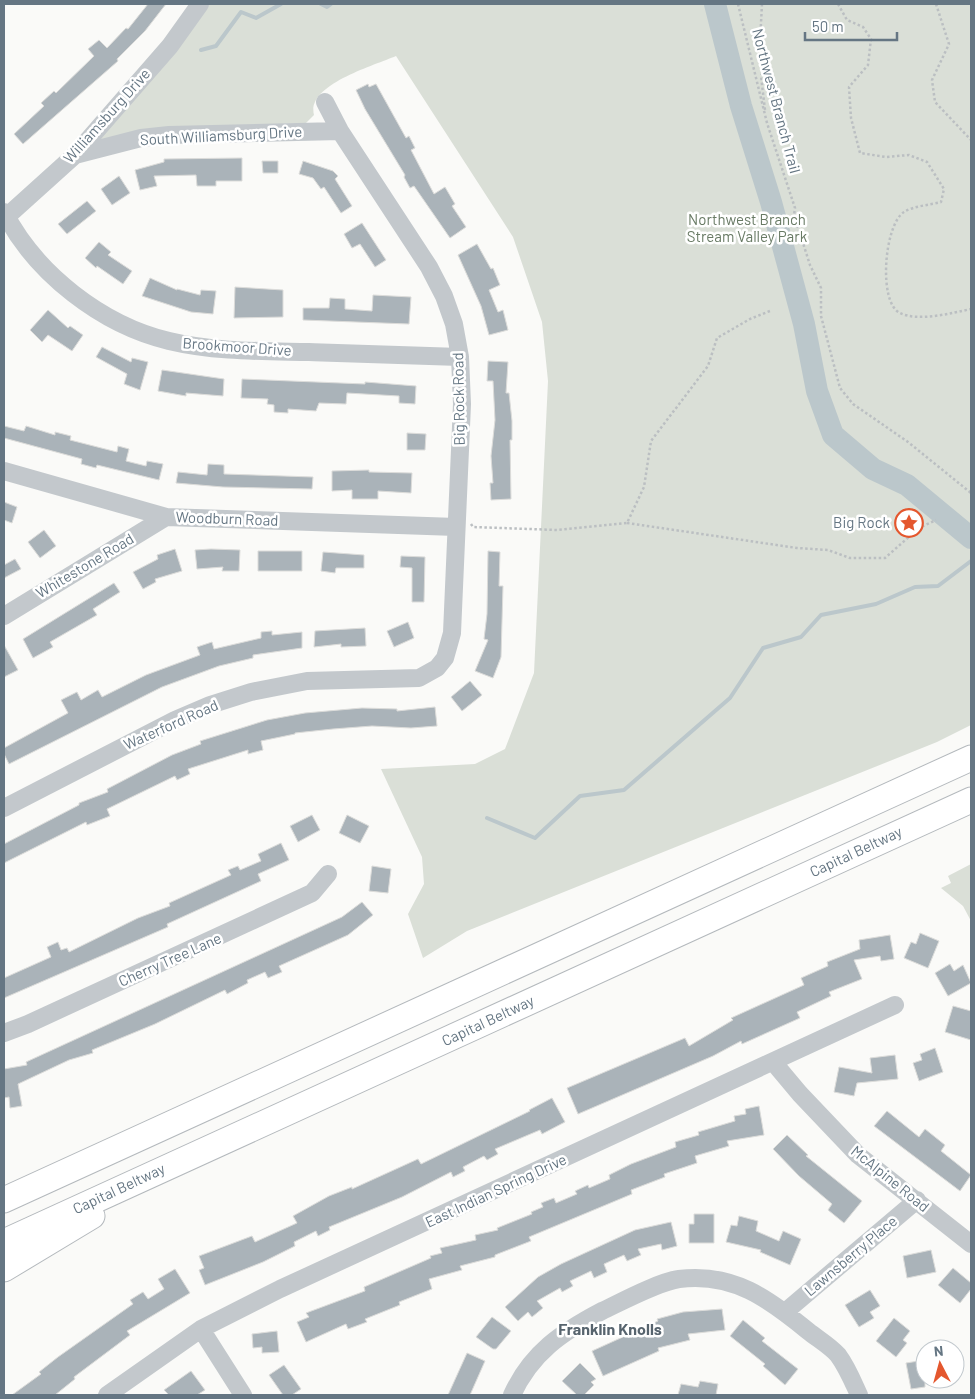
<svg xmlns="http://www.w3.org/2000/svg" width="975" height="1399" font-family="Barlow,sans-serif">
<style>
.green{fill:#dadfd7}
.lines{fill:none;stroke-linecap:round;stroke-linejoin:round}
.stream{stroke:#bbc7cb;stroke-width:4}
.river{stroke:#bbc7cb;stroke-width:22}
.building{fill:#aab3b9;stroke:#dcdcda}
.highway-casing{stroke:#b4b9bd;stroke-width:27}
.path{stroke:#bbbfc2;stroke-width:2.5;stroke-dasharray:2.5 2.5;stroke-linecap:butt}
.minor{stroke:#c3c8cc;stroke-width:18}
.highway{stroke:#fff;stroke-width:25}
.labels{text-anchor:middle;stroke-width:5;stroke-linejoin:round;paint-order:stroke}
.street-label{font-size:15px;fill:#657683;stroke:#fff}
.park-label{font-size:15px;fill:#687a64;stroke:#fff}
.poi-label{font-size:15px;fill:#657683;stroke:#fff;text-anchor:end}
.neighbourhood-label{font-size:16px;font-weight:bold;fill:#57646e;stroke:#fff}
</style>
<rect width="100%" height="100%" fill="#fafaf8"/>
<!-- green -->
<path class="green" d="M206,4h765v721l-34,17 -470,189 -44,27 -15,-44 16,-30 -2,-27 -41,-88 94,-5 30,-15 29,-76 14,-292 -6,-59 -29,-85 -117,-181c-23,10 -90,29 -82,59l-8,8 -131,5 -69,25 -13,-16z
M971,864v57l-8,-15 -22,-18 10,-5 -3,-7z"/>
<g class="lines">
<!-- stream -->
<path class="stream" d="M321,4l6,3 4,-3
M201,50l15,-4 25,-34 15,6 25,-14
M487,818l48,20 45,-42 44,-6 106,-92 33,-50 38,-11 20,-22 55,-11 39,-17 23,-1 33,-25"/>
<!-- river -->
<path class="river" d="M715,4l26,102 30,96 33,122 13,67 16,44 40,34 34,16 64,53"/>
</g>
<!-- building -->
<path class="building" d="M148,4h18l-21,27 -28,28 1,2 -95,83 -9,-10 30,-28 -3,-3 13,-12 2,2 38,-37 -6,-7 11,-9 8,8 19,-20 2,1z
M368,84l1,3 7,-3 30,54 3,-2 6,12 -4,2 23,44 11,-7 10,17 -3,2 14,21 -16,11 -36,-52 -4,2 -6,-11 1,-2 -40,-66 -9,-19z
M242,158v23h-26v5h-19l-1,-11 -42,1 3,10 -17,4 -5,-20 29,-8v-3z
M262,161h16v12h-15z
M303,161l30,10 5,5 -3,3 17,27 -11,7 -17,-26 -3,2 -8,-11 -14,-4z
M119,176l11,17 -18,12 -11,-16z
M87,201l9,10 -29,23 -9,-10z
M362,223l24,37 -11,7 -15,-23 -8,4 -8,-14z
M99,242l12,10 -3,3 24,16 -9,13 -26,-18 -1,2 -11,-10z
M477,244l14,25 2,-1 7,17 -11,5 9,22 5,-2 5,20 -19,5 -8,-29 -23,-51z
M150,278l27,12v-1l23,6 1,-5 15,1 -3,23 -22,-2 -49,-16z
M235,287l48,3v27l-49,1z
M373,295l38,2 -2,27 -106,-4v-12h26l1,-10 15,1v10l27,2z
M48,310l20,18 2,-2 13,9 -11,16 -24,-16 -6,7 -12,-12z
M102,347l29,15 1,-4 16,4 -8,28 -16,-6 3,-10 -31,-17z
M488,361l20,1 -2,31h3l3,28v19h-2l1,59 -20,1 -1,-17h3l-2,-27 4,-36 -2,-39h-6z
M162,370l62,9 -1,17 -37,-3v3l-28,-5z
M242,379l123,5v-2l51,4 -1,18 -16,-1v-7l-52,-3 -1,11 -27,-1 -3,8 -28,-2v4l-14,-1v-7l-7,-1 1,-5 -27,-1z
M4,426l20,5 2,-5 29,9v-3l16,4 -1,4 47,12 1,-6 11,3 -3,12 20,5 1,-5 16,3 -4,16 -62,-15 -1,3 -15,-4 1,-5 -78,-21z
M407,433l19,1 -1,16h-18z
M208,464l16,1v9l89,3 -1,12 -89,-2 -47,-4 2,-11 29,3z
M369,470v2l43,1 -1,20 -33,-2v8h-26v-9l-20,1v-20z
M4,502l13,5 -5,16 -8,-3z
M44,530l12,16 -16,12 -12,-16z
M175,549l7,22 -27,8 1,3 -13,7 -10,-17 25,-13 -1,-4z
M211,549l29,1 -1,21h-17l1,-4 -26,2 -2,-19z
M258,551h44v20h-44z
M488,551l12,1 -1,34h4l-2,71 -8,21 -18,-7 13,-31 -4,-1 3,-25z
M323,552l41,3v13h-28l-1,5 -14,-2z
M401,556l24,1 -1,45h-12v-34l-12,-1z
M15,559l6,10 -17,9v-13z
M114,583l6,9 -27,17 4,6 -47,27 3,5 -20,11 -10,-19z
M408,622l6,16 -20,9 -7,-16z
M365,628l1,18 -25,1v-3l-27,3 1,-16z
M272,631v4l30,-3v16l-49,7v3l-34,8 -57,21 -153,77 -5,-10v-6l64,-35 -7,-13 16,-8 4,8 17,-10 4,7 44,-22 54,-20 -3,-8 15,-5 2,7 47,-11v-6z
M4,645l14,25 -14,7z
M470,681l12,14 -20,16 -11,-14z
M435,707l2,19 -26,2 -39,-2 -39,3 -38,4v1l-34,7 2,9 -15,4v-4l-60,19 2,5 -13,6 -2,-4 -68,33 3,7 -23,9 -1,-3 -82,41v-19l75,-39v-2l29,-11 -1,-3 65,-34 29,-11 -1,-3 67,-21 38,-7 57,-5 35,1v2z
M312,815l8,15 -22,12 -8,-16z
M347,815l22,11 -9,17 -21,-10z
M281,843l8,17 -31,14 3,7 -94,43 1,3 -164,71v-20l47,-21 -4,-10 11,-5 3,8 6,-2 2,4 69,-34 32,-12 -1,-3 62,-28 -3,-5 10,-4 2,4 21,-9 -3,-7z
M372,866l19,3 -3,24 -19,-2z
M362,902l11,13 -25,20 -69,31 3,6 -14,6 -3,-6 -18,8 1,3 -21,11 -2,-4 -70,34 -63,26 1,3 -24,7 -51,24 4,22 -12,2 -1,-11 -5,1v-29l23,-4 -1,-3 316,-145z
M920,933l19,8 -11,27 -24,-10 7,-16 5,2z
M890,935l4,24 -13,2 -1,-5 -26,4 8,19 -33,13 2,4 -34,16 3,6 -58,26 -1,-3 -28,15 -135,58 -11,-26 118,-50 4,8 44,-26 -2,-2 73,-33 -3,-7 27,-12 -1,-4 33,-13 -1,-9z
M950,964l4,7 9,-6 8,18 -23,13 -13,-23z
M953,1006l18,5v29l-26,-8z
M935,1048l8,24 -24,9 -6,-18 9,-3 -2,-6z
M895,1055l3,24 -41,4 -3,13 -20,-4 5,-25 33,6 -2,-15z
M552,1098l13,24 -23,12 -2,-4 -45,19 3,5 -11,6 -3,-4 -21,11 2,4 -12,6 -2,-5 -49,25 -73,30 1,3 -12,6 -2,-5 -22,11 1,4 -32,16 -58,23 -6,-15 5,-2 -5,-12 53,-20 3,6 42,-19 -4,-7 36,-20 23,-9v2l66,-30 3,5 109,-53 -1,-1z
M759,1106l5,29 -37,6 2,5 -34,10 2,7 -33,11 1,3 -34,13 1,4 -103,43 2,4 -36,14v2l-35,9 2,4 -33,9 3,10 -33,13 1,3 -35,14 2,3 -19,7 -2,-5 -40,18 -9,-20 12,-5 -3,-4 59,-22 -1,-4 67,-29 -1,-2 12,-3 -2,-5 36,-8 -1,-5 23,-5 -1,-2 35,-14 -1,-2 12,-5 -2,-4 13,-5 2,5 21,-9 -2,-3 13,-6 1,3 21,-9 -1,-4 22,-11 45,-17 -1,-5 24,-7 -1,-3 37,-11 -1,-5 12,-2 -1,-5z
M887,1111l32,26 6,-8 20,16 -4,6 30,24 -11,16 -86,-65z
M787,1135l21,20 -2,1 56,45 -18,22 -16,-13 4,-6 -33,-28 -26,-27z
M694,1214h20v29h-25v-19h5z
M739,1216l19,5 -2,10 23,10 4,-10 18,8 -11,26 -30,-13 1,-2 -35,-8 5,-17 6,1z
M671,1222l6,24 -15,4 -1,-6 -23,5 3,6 -14,6 -3,-6 -20,9 3,8 -13,6 -3,-7 -21,10 3,5 -11,6 -2,-4 -23,13 6,7 -11,9 -4,-5 -10,9 -13,-14 33,-30 23,-13 74,-34z
M931,1250l5,22 -29,6 -4,-22z
M953,1268l18,15v6l-11,14 -22,-18z
M175,1269l15,24 -63,38 3,4 -56,42 1,2 -20,16h-43l29,-21 -2,-2 19,-15 75,-53 -3,-4 13,-8 5,7 16,-10 -6,-10z
M870,1290l10,16 -10,6 4,6 -15,9 -14,-22z
M722,1309l3,21 -37,4 2,6 -32,8 1,3 -56,25 -11,-25 66,-30 -1,-2 26,-7z
M492,1317l19,14 -15,18h-3l-17,-12z
M894,1318l16,13 -7,9 4,3 -11,14 -20,-16z
M743,1320l22,18 -3,3 36,28 -13,16 -22,-19 2,-2 -35,-28z
M277,1331l2,21 -17,1v-6l-9,1 -1,-14z
M467,1353l18,8 -15,34h-22z
M925,1360v27l-14,2 -5,-26z
M580,1363l16,16 -5,3 3,3 -10,10h-7l-15,-14z
M284,1365l17,24 -9,6h-9l-14,-20z
M191,1371l14,19 -8,5h-28l-5,-5z
M700,1381l18,3 -2,11h-38l3,-11 17,3z"/>
<g class="lines">
<defs>
<path id="highway" d="M4,1200l967,-442
M4,1242l967,-442
M4,1269l88,-53"/>
</defs>
<!-- highway casing -->
<use href="#highway" class="highway-casing"/>
<!-- path -->
<path class="path" d="M738,4l29,119 28,85 -1,7 16,50 11,23v28l19,72 13,16 55,38 63,51
M762,4l-2,38 5,25 -4,9 4,34
M838,4l9,16 16,7 8,12 -3,26 -19,22 2,31 9,35 26,4 23,-2 18,7 17,27 -3,13c-11,3 -28,4 -37,10 -20,13 -26,91 -4,101 18,9 52,0 71,-4
M936,4l13,40 -17,36 3,22 36,38
M627,523l170,25 31,2 22,8h35l34,-30 17,-8
M471,524l2,3 84,3 70,-7 17,-36 7,-46 57,-75 9,-28 33,-19 20,-8"/>
<!-- minor -->
<path class="minor" d="M75,155l66,-17 28,-3 171,-4
M4,212c32,62 98,113 165,129 46,11 93,10 140,11 50,2 100,3 151,5
M4,219l71,-64 95,-109 30,-42
M4,471l162,46 290,10
M4,616l162,-99
M4,808l171,-88 35,-15 41,-13 56,-11 112,-3 18,-10 8,-10 7,-25 10,-229 -2,-47 -6,-33 -10,-28 -15,-29 -89,-136 -15,-29
M4,1033l24,-9 284,-131 16,-19
M774,1063l26,31 58,61 113,89
M785,1312l132,-112
M201,1329l42,66
M107,1395l94,-66 79,-40 615,-284
M512,1395c19,-42 50,-63 90,-84 19,-9 56,-29 77,-32 54,-7 90,20 129,52 10,8 22,15 30,24 9,12 15,27 21,40"/>
<!-- highway -->
<use href="#highway" class="highway"/>
</g>
<!-- icons -->
<defs>
<symbol id="sight-ring" viewBox="-11 -11 22 22"><circle r="9.5" fill="#fff" stroke="#e4572e" stroke-width="1.5"/><path d="M0-6L1.8-2.2L6-1.7L2.9 1.2L3.7 5.4L0 3.3L-3.7 5.4L-2.9 1.2L-6-1.7L-1.8-2.2Z" fill="#e4572e"/></symbol>
</defs>
<g fill-rule="evenodd">
<use href="#sight-ring" x="893" y="507" width="32" height="32"/>
</g>
<g class="labels">
<!-- street labels -->
<g class="street-label">
<text transform="translate(776 101) rotate(75)" y="5">Northwest Branch Trail</text>
<text transform="translate(107 116) rotate(-48)" y="5">Williamsburg Drive</text>
<text transform="translate(221 136) rotate(-3)" y="5">South Williamsburg Drive</text>
<text transform="translate(237 347) rotate(4)" y="5">Brookmoor Drive</text>
<text transform="translate(459 399) rotate(-91)" y="5">Big Rock Road</text>
<text transform="translate(227 519) rotate(2)" y="5">Woodburn Road</text>
<text transform="translate(85 566) rotate(-31)" y="5">Whitestone Road</text>
<text transform="translate(171 725) rotate(-24)" y="5">Waterford Road</text>
<text transform="translate(856 852) rotate(-25)" y="5">Capital Beltway</text>
<text transform="translate(170 960) rotate(-24)" y="5">Cherry Tree Lane</text>
<text transform="translate(488 1021) rotate(-25)" y="5">Capital Beltway</text>
<text transform="translate(890 1179) rotate(39)" y="5">McAlpine Road</text>
<text transform="translate(119 1189) rotate(-25)" y="5">Capital Beltway</text>
<text transform="translate(496 1191) rotate(-25)" y="5">East Indian Spring Drive</text>
<text transform="translate(851 1256) rotate(-40)" y="5">Lawnsberry Place</text>
</g>
<!-- park labels -->
<g class="park-label">
<text x="747" y="225">Northwest Branch<tspan x="747" dy="17">Stream Valley Park</tspan></text>
</g>
<!-- poi labels -->
<g class="poi-label">
<text x="890" y="528">Big Rock</text>
</g>
<!-- neighbourhood labels -->
<g class="neighbourhood-label">
<text x="610" y="1335">Franklin Knolls</text>
</g>
</g>
<!-- border -->
<rect width="975" height="1399" fill="none" stroke="#657683" stroke-width="10"/>
<!-- north arrow -->
<g transform="translate(940 1364) rotate(354)"><circle r="24" fill="#ffffff" stroke="#c1c8cd"/>
<path d="M0-4L9 19L0 12L-9 19Z" fill="#e4572e"/>
<text y="-8" font-size="14" font-weight="bold" text-anchor="middle" fill="#657683">N</text>
</g>
<!-- scale -->
<path d="M805 32v8h92v-8" fill="none" stroke="#657683" stroke-width="2.5"/>
<text x="812" y="32" font-size="15" fill="#657683" stroke="#ffffff" stroke-width="4" paint-order="stroke">50 m</text>
</svg>
